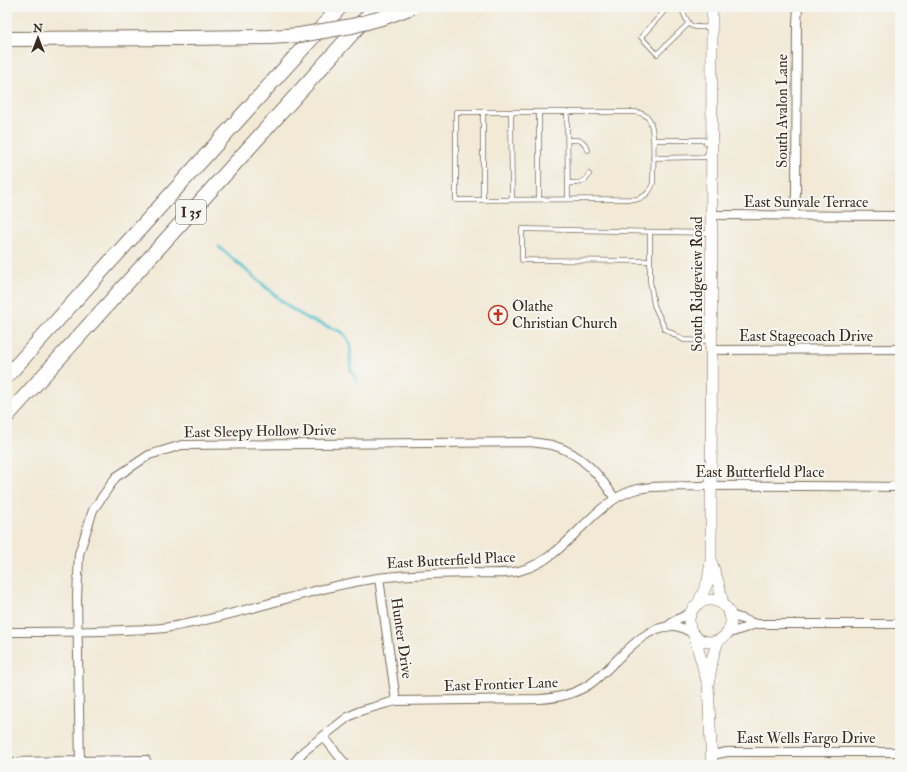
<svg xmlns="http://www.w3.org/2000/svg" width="907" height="772" font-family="'IM FELL Double Pica',serif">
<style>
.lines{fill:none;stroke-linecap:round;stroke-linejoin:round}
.stream{stroke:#55c1d0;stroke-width:3}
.service-casing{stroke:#7b6d5e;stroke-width:5.5}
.minor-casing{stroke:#7b6d5e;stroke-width:10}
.secondary-casing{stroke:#7b6d5e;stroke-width:12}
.motorway-casing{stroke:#7b6d5e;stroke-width:16}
.service{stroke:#fff;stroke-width:4}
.minor{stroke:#fff;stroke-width:8}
.secondary{stroke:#fff;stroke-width:11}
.motorway{stroke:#fff;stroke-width:14}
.motorway-bridge-casing{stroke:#7b6d5e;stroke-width:16;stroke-linecap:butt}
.motorway-bridge{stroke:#fff;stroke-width:14}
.labels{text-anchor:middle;stroke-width:4;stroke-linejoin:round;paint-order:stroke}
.shield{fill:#f6f6f2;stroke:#73675e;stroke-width:1}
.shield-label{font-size:14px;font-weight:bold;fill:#3b2a1e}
.street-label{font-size:15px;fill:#3b2a1e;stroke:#f6f6f2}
.poi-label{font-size:15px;fill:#3b2a1e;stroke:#f6f6f2;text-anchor:start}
</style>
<rect width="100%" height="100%" fill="#f6f6f2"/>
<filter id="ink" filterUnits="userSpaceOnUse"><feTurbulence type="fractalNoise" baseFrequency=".025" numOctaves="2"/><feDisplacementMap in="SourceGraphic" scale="8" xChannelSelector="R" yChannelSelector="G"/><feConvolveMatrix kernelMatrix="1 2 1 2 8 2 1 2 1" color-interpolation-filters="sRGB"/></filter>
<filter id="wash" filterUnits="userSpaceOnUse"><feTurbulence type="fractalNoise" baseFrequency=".012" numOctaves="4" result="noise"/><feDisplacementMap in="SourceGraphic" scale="16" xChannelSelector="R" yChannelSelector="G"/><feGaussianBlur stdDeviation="0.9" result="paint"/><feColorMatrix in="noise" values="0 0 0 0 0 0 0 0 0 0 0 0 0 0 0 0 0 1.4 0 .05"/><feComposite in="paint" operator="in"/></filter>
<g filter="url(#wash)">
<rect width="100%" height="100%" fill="#f2e9d6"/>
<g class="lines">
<!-- stream -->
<path class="stream" d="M219,247l70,60 19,12 34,13 4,5 5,8 -1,13 1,13 6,10"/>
</g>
</g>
<g filter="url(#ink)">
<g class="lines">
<defs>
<path id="service" d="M668,7l-27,30 16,17 31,-30
M681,7c9,21 7,21 30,20
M456,112h179c6,1 10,2 14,7 7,11 4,49 4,64 -3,9 -6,12 -15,16l-182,1z
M511,112l1,88
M539,112v87
M567,112l1,87
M567,140c12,0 16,-2 21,10
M653,140h51l6,6
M653,158l52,-1 4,-6
M568,183c10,0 17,1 21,-9
M483,200v-88
M650,232v49l4,24 11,24 19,11 27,1
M650,261l-128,-1v-31l189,4"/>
<path id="minor" d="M712,215l188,1
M794,216l2,-22 1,-170 1,-17
M711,350l189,-1
M379,578l17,123
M731,615l25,9h144
M667,627l7,-6 16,-8
M7,632c39,0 78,0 116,-2 16,-1 32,0 47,-3 70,-11 138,-39 208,-49 31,-4 62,-4 93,-5 17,0 36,2 51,-3 43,-12 64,-59 104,-77 20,-9 52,-6 74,-7 66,-1 133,0 200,1
M727,634l29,-10
M323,736l23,29
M712,755l15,-3h173
M7,762l139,-2
M80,765l-3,-167 2,-44 14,-44 23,-33 33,-22 33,-10 349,-3c7,1 14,2 21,3 29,8 48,30 63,54
M292,765l12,-14 44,-34 12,-6 28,-8 8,-2 144,-2c18,-1 35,-5 50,-15 25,-17 51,-60 85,-58 7,1 12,4 17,7"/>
<path id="secondary" d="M712,564l6,18 5,22
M689 621a21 21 0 1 1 42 0a21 21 0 1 1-42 0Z
M699,602l9,-21 3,-20 1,-554
M694,635l13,46
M712,765l-4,-80 5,-29 5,-15"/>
<path id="motorway" d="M7,39l177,-1
M7,376l333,-369
M7,416l369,-409"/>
</defs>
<!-- service casing -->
<use href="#service" class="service-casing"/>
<!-- minor casing -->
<use href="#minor" class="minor-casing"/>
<!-- secondary casing -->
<use href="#secondary" class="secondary-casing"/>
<!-- motorway casing -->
<use href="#motorway" class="motorway-casing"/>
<!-- service -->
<use href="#service" class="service"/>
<!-- minor -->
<use href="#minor" class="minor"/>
<!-- secondary -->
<use href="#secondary" class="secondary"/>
<!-- motorway -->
<use href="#motorway" class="motorway"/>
<defs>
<path id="motorway-bridge" d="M184,38l85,-1 31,-2 52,-9 33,-9 27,-10"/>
</defs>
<!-- motorway-bridge casing -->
<use href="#motorway-bridge" class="motorway-bridge-casing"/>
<!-- motorway-bridge -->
<use href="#motorway-bridge" class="motorway-bridge"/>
</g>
</g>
<!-- icons -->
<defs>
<symbol id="church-ring" viewBox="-11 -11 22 22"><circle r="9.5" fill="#f6f6f2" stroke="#c8321e" stroke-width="1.5"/><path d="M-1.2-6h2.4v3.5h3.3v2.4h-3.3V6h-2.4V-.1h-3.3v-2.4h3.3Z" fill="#c8321e"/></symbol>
</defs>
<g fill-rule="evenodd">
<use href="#church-ring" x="487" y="304" width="22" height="22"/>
</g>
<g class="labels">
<!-- shield labels -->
<rect class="shield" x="176" y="200" width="30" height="24" rx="3"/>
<g class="shield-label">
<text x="191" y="217">I 35</text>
</g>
<!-- street labels -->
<g class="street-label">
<text transform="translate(782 111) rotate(-90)" y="5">South Avalon Lane</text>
<text x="806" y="207">East Sunvale Terrace</text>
<text transform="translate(697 284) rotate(-90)" y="5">South Ridgeview Road</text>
<text x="806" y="341">East Stagecoach Drive</text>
<text transform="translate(260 431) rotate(-1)" y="5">East Sleepy Hollow Drive</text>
<text x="760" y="477">East Butterfield Place</text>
<text transform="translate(451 560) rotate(-3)" y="5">East Butterfield Place</text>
<text transform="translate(402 638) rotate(82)" y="5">Hunter Drive</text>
<text transform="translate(501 684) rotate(-2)" y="5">East Frontier Lane</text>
<text x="806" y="743">East Wells Fargo Drive</text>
</g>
<!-- poi labels -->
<g class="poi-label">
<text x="512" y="311">Olathe<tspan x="512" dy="17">Christian Church</tspan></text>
</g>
</g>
<!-- margin -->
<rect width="907" height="772" fill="none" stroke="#f6f6f2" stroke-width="24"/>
<!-- north arrow -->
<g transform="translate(38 38)" stroke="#f6f6f2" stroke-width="3" paint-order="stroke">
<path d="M0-3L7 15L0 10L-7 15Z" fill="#3b2a1e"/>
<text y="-6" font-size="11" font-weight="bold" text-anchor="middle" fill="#3b2a1e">N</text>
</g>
</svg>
